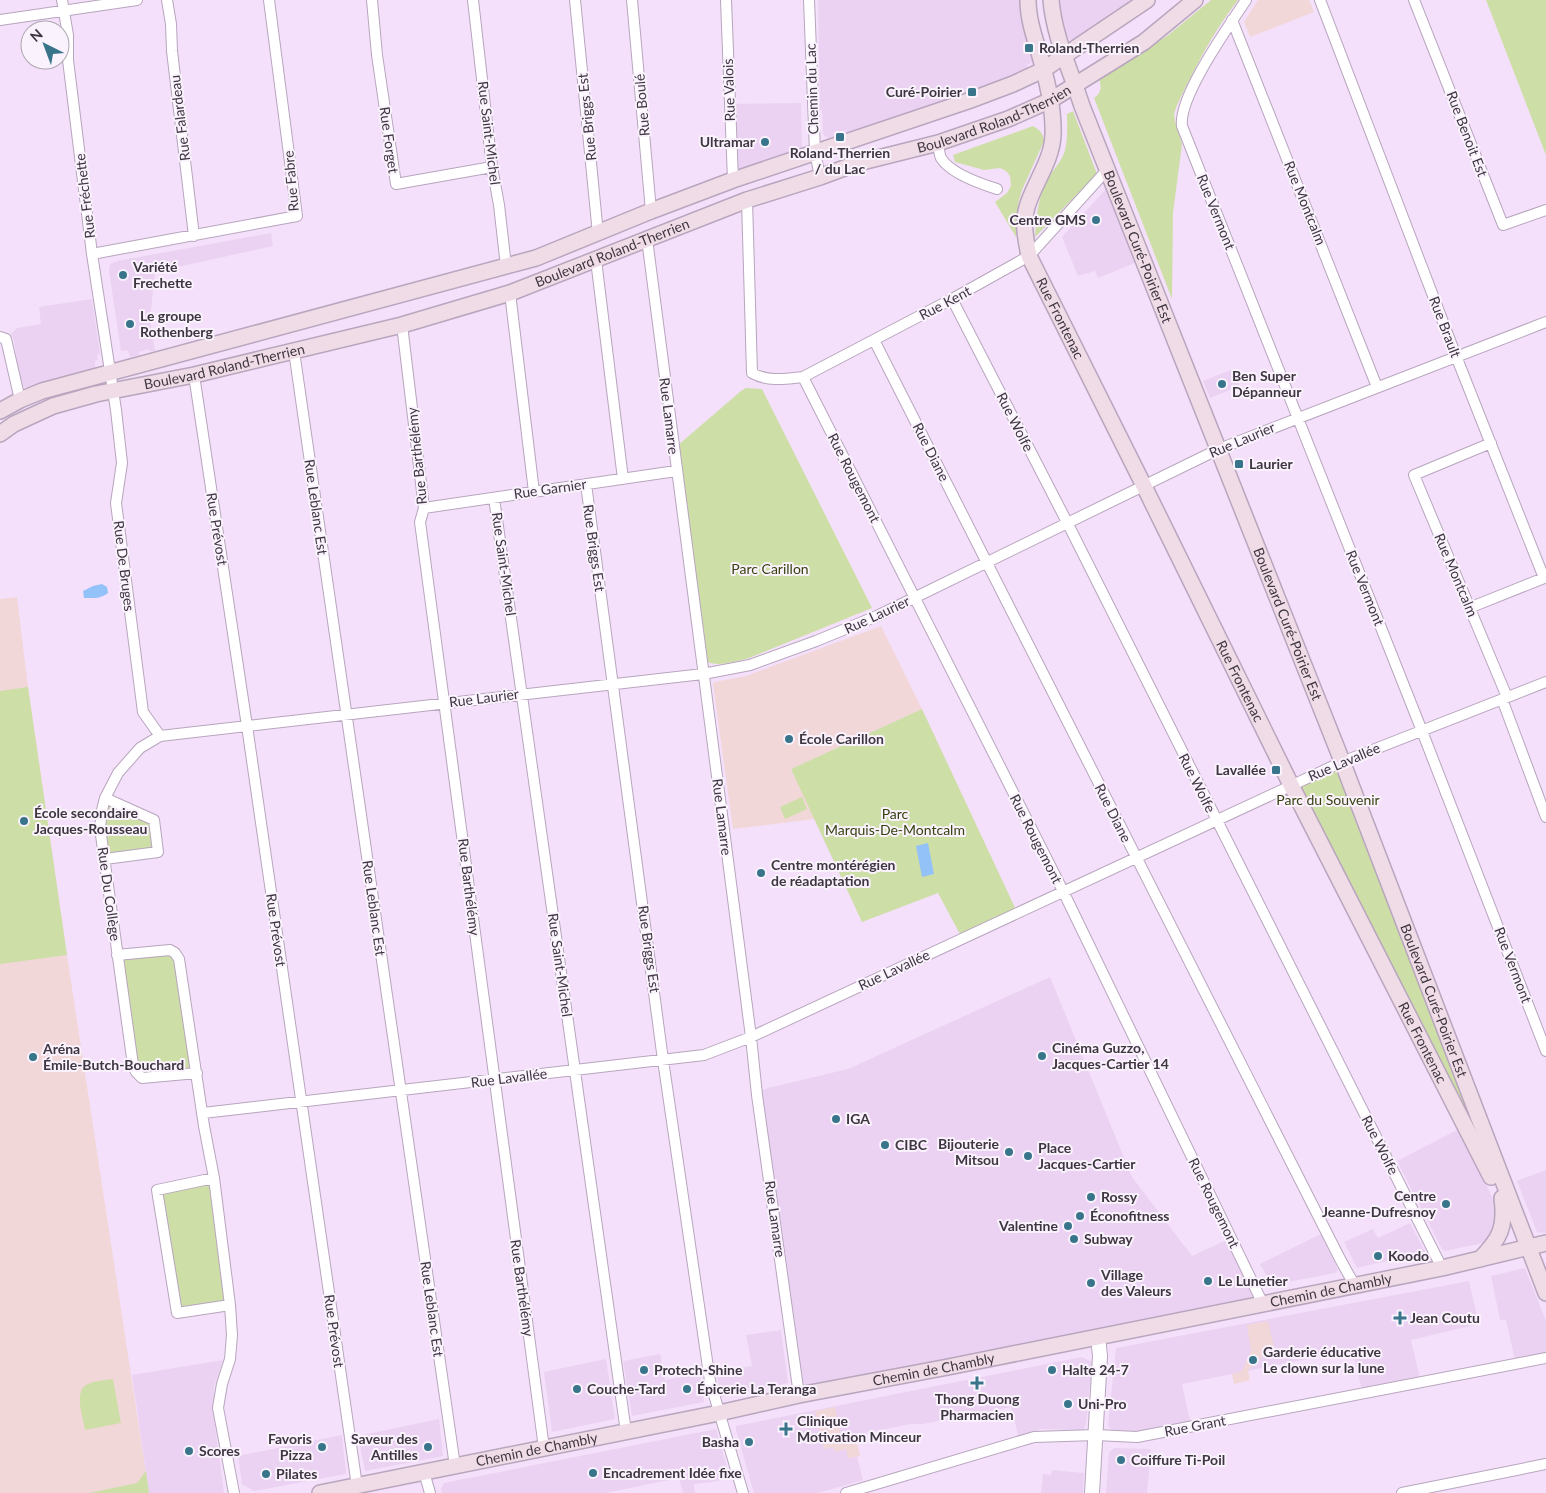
<svg xmlns="http://www.w3.org/2000/svg" width="1546" height="1493" font-family="Lato,sans-serif">
<style>
.built{fill:#ebd2f2}
.education{fill:#f2d7d9}
.green{fill:#cedea7}
.water{fill:#93c2f9}
.lines{fill:none;stroke-linecap:round;stroke-linejoin:round}
.minor-casing{stroke:#b8a5be;stroke-width:12}
.tertiary-casing{stroke:#b8a5be;stroke-width:16}
.secondary-casing{stroke:#b8a5be;stroke-width:18}
.minor{stroke:#fff;stroke-width:10}
.tertiary{stroke:#fff;stroke-width:14}
.secondary{stroke:#f0dce6;stroke-width:15}
.poi-dot{fill:#38758b;stroke:#faf2fd;stroke-width:2}
.labels{text-anchor:middle;stroke-width:4;stroke-linejoin:round;paint-order:stroke}
.poi-label{font-size:14px;font-weight:bold;fill:#3e3640;stroke:#faf2fd;text-anchor:start}
.street-label{font-size:14px;fill:#3e3640;stroke:#faf2fd}
.park-label{font-size:14px;fill:#36410e;stroke:#faf2fd}
</style>
<rect width="100%" height="100%" fill="#f4e0fa"/>
<!-- built -->
<path class="built" d="M818,0h204l7,43 -3,1 3,9 3,-1 3,9 -8,4 1,3 -12,6 -39,17 -1,-2 -13,5v2l-133,43 -5,-3 -2,-3 -1,-23h-2z
M1057,0h76l-62,41 -10,-13z
M801,103l1,42 -2,5 -57,19 -5,-1 -2,-3 -2,-61z
M1106,189h2l29,73 -39,16 -3,-7 -17,5 -16,-39z
M271,233l2,13 -118,26 -5,47 5,32h-6l-1,-2 -9,3v3l-9,2 -2,-7 -7,1 -12,-80 1,-7 7,-3z
M92,299l8,55 -3,1 1,5 -3,1v7l-47,13 -18,7 -6,-1 -4,-4 -6,-43 -3,-6 6,-6 24,-4 -2,-17z
M1233,369l7,17 -30,12 -7,-17z
M1050,977l82,200 60,79 39,-18 32,66 -464,91 -42,-303 11,-4 80,-19z
M1459,1129l39,80 2,8 -12,25 -43,9 -3,-2 -45,-88z
M1546,1170v63l-9,-1 -20,-51z
M1410,1223l15,29 -68,16 -13,-26 29,-13 5,9z
M1321,1234l17,36 -3,3 -63,12 -12,-21z
M1525,1268l21,53v32l-31,7 -9,-40h-6l-9,-44z
M1469,1281l10,43 -68,16 9,38 -58,12 -10,-40 -170,34 9,41 -51,8 -28,-2 -4,-6 8,-77z
M781,1330l7,53 -67,14 -5,-26 36,-5 -6,-31z
M660,1354l5,26 35,-6 4,28 -72,14 -9,-55z
M1082,1357l10,5 -6,62 -3,6 -42,-1 -23,6 -7,-28 -88,17h-12l-56,11 5,21 -3,1 6,23 -45,13h-64l-18,-63v-4z
M606,1359l9,60 -63,13 -8,-60z
M223,1360l-9,27v31l10,75h-75l-17,-118z
M439,1419l4,37 -78,15 -7,-35z
M716,1429l14,49 -17,4 -19,2 1,9h-12l-4,-15 -74,15h-163l-1,-5 3,-5z
M342,1435l4,39 -92,17 -12,-7 -4,-28z
M1114,1448l37,1 -4,44h-41l3,-41z
M1052,1470l32,3 -1,20h-42l2,-19 8,1z"/>
<!-- education -->
<path class="education" d="M1258,0h51l5,12 -64,25 -6,-15z
M17,597l11,90 39,268 82,538h-149v-894z
M881,626l41,83 -131,60 24,50 -82,10 -20,-145 1,-2 32,-6z
M1268,1321l6,25 -26,24 2,10 -16,4 -2,-10 10,-3 9,-20 -4,-26z
M835,1407l6,31 14,-2 5,20 -12,2 -2,-9 -11,3 -2,-5 -9,2 -9,-38z"/>
<!-- green -->
<path class="green" d="M1211,0h27c-26,33 -43,68 -61,105l-3,9 1,7 7,23 -9,69 -1,86 -78,-201c7,-5 8,-10 5,-19l68,-43z
M1486,0h60v155z
M1073,111l24,63 -62,63c1,-18 3,-37 10,-54 5,-10 15,-19 19,-30 4,-11 3,-27 3,-39z
M1033,126c7,4 10,7 11,15l-22,49 -4,14 -2,33 -21,-35 12,-9 4,-7 -1,-10 -4,-5 -6,-3 -16,2 -29,-8 -2,-7z
M746,388l16,1 110,219 -123,50c-11,3 -31,9 -41,4l-26,-191 -5,-25 64,-55z
M28,687l39,268 -67,9v-273z
M922,709l95,203 -55,26 -24,-45 -76,29 -71,-153z
M1342,762l160,436 -211,-413z
M802,797l5,12 -22,10 -5,-12z
M105,798l49,22 4,32 -53,7 -5,-31z
M175,953l22,120 -55,5 -6,-6 -19,-117z
M214,1178l16,127 -53,8 -20,-123z
M113,1379l8,44 -36,7c-2,-12 -11,-38 1,-45 7,-4 19,-5 27,-6z
M146,1471l3,22h-60l48,-10z"/>
<!-- water -->
<path class="water" d="M102,584l5,3 1,6c-8,6 -14,5 -24,5l-1,-7 10,-5z
M928,843l6,31 -12,3 -6,-31z"/>
<g class="lines">
<defs>
<path id="minor" d="M62,0l6,35v25l24,194 24,156 6,53 -6,40 27,209 17,24
M167,0l4,24 1,27 22,185
M372,0l5,55 19,129 96,-17
M473,0l19,167 7,38 7,61
M575,0l23,234
M632,0l19,211
M726,0l7,180
M809,0l6,152 5,25
M1246,0c-17,26 -68,97 -64,126l240,605 124,320
M1320,0l136,356 88,222 -75,30
M1414,0l89,225 43,-15
M0,20l137,-20
M1232,20l145,367
M938,143c1,4 1,11 3,15 9,15 40,26 56,31
M747,200l5,173c16,9 33,6 51,4l149,-78 77,-43 78,-86
M647,239l104,798 6,58 42,300
M92,254l205,-38 -28,-216
M596,260l27,219
M510,293l24,199
M952,299l118,229 372,740
M402,325l22,183 -4,14 124,926
M0,337l6,2 14,61
M874,340l466,919 15,27
M294,351l161,1115
M194,375l53,351 110,760
M803,377l260,514 200,413
M1491,443l-77,32 93,222
M586,484l77,576 47,321 33,112
M494,498l132,934
M424,508l252,-37
M1502,699l44,118
M105,859l53,-7 -4,-32 -49,-22
M117,955l53,-5 5,3 4,6 25,167 10,52 16,127 2,30 -2,24 -8,25 -4,24 16,85
M197,1073l-55,5 -6,-6 -3,-7 -33,-237 2,-18 3,-12 13,-25 22,-25 20,-12 543,-62 47,-9 66,-24 61,-25 342,-167 327,-127
M203,1113l501,-58 47,-18 591,-275 204,-80
M214,1178l-57,12 20,123 53,-8
M424,1472l6,21
M846,1493l188,-56 62,-2 41,2 409,-79
M1402,1493l144,-29"/>
<path id="tertiary" d="M1092,1493l8,-137 -2,-19"/>
<g id="secondary">
<path id="s1" d="M1028,0c0,17 5,33 10,49 8,28 16,57 15,86 -1,26 -19,48 -26,72 -5,16 -1,33 2,49l115,230 147,299 200,392"/>
<path id="s2" d="M1051,0c3,37 20,71 31,106l258,650 206,537"/>
<path d="M0,411l20,-11 22,-9 494,-133 115,-47 82,-31 235,-79 45,-17 30,-14 104,-70"/>
<path id="s3" d="M0,434l14,-10 39,-18 43,-12 98,-19 208,-50 108,-32 237,-93 73,-23 38,-14 80,-20 70,-24 43,-19 93,-58 51,-42"/>
<path d="M1480,1259c20,-20 26,-32 22,-61"/>
<path id="s4" d="M320,1493l399,-80 80,-18 149,-28 494,-99 104,-25"/>
</g>
</defs>
<!-- minor casing -->
<use href="#minor" class="minor-casing"/>
<!-- tertiary casing -->
<use href="#tertiary" class="tertiary-casing"/>
<!-- secondary casing -->
<use href="#secondary" class="secondary-casing"/>
<!-- minor -->
<use href="#minor" class="minor"/>
<!-- tertiary -->
<use href="#tertiary" class="tertiary"/>
<!-- secondary -->
<use href="#secondary" class="secondary"/>
</g>
<!-- markers -->
<g class="poi-dot">
<rect x="1024" y="43" width="10" height="10" rx="2.5"/>
<rect x="967" y="87" width="10" height="10" rx="2.5"/>
<rect x="835" y="132" width="10" height="10" rx="2.5"/>
<circle cx="765" cy="142" r="5"/>
<circle cx="1096" cy="220" r="5"/>
<circle cx="123" cy="275" r="5"/>
<circle cx="130" cy="324" r="5"/>
<circle cx="1222" cy="384" r="5"/>
<rect x="1234" y="459" width="10" height="10" rx="2.5"/>
<circle cx="789" cy="739" r="5"/>
<rect x="1271" y="765" width="10" height="10" rx="2.5"/>
<circle cx="24" cy="821" r="5"/>
<circle cx="761" cy="873" r="5"/>
<circle cx="1042" cy="1056" r="5"/>
<circle cx="33" cy="1057" r="5"/>
<circle cx="836" cy="1119" r="5"/>
<circle cx="885" cy="1145" r="5"/>
<circle cx="1009" cy="1152" r="5"/>
<circle cx="1028" cy="1156" r="5"/>
<circle cx="1091" cy="1197" r="5"/>
<circle cx="1446" cy="1204" r="5"/>
<circle cx="1080" cy="1216" r="5"/>
<circle cx="1068" cy="1226" r="5"/>
<circle cx="1074" cy="1239" r="5"/>
<circle cx="1378" cy="1256" r="5"/>
<circle cx="1208" cy="1281" r="5"/>
<circle cx="1091" cy="1283" r="5"/>
<path d="M1397.5 1310.5h5v5h5v5h-5v5h-5v-5h-5v-5h5z"/>
<circle cx="1253" cy="1360" r="5"/>
<circle cx="644" cy="1370" r="5"/>
<circle cx="1052" cy="1370" r="5"/>
<path d="M974.5 1375.5h5v5h5v5h-5v5h-5v-5h-5v-5h5z"/>
<circle cx="577" cy="1389" r="5"/>
<circle cx="687" cy="1389" r="5"/>
<circle cx="1068" cy="1404" r="5"/>
<path d="M783.5 1421.5h5v5h5v5h-5v5h-5v-5h-5v-5h5z"/>
<circle cx="749" cy="1442" r="5"/>
<circle cx="322" cy="1447" r="5"/>
<circle cx="428" cy="1447" r="5"/>
<circle cx="189" cy="1451" r="5"/>
<circle cx="1121" cy="1460" r="5"/>
<circle cx="593" cy="1473" r="5"/>
<circle cx="266" cy="1474" r="5"/>
</g>
<g class="labels">
<!-- poi labels -->
<g class="poi-label">
<text x="1039" y="53">Roland-Therrien</text>
<text x="962" y="97" text-anchor="end">Curé-Poirier</text>
<text x="755" y="147" text-anchor="end">Ultramar</text>
<text x="840" y="158" text-anchor="middle">Roland-Therrien<tspan x="840" dy="16">/ du Lac</tspan></text>
<text x="1086" y="225" text-anchor="end">Centre GMS</text>
<text x="133" y="272">Variété<tspan x="133" dy="16">Frechette</tspan></text>
<text x="140" y="321">Le groupe<tspan x="140" dy="16">Rothenberg</tspan></text>
<text x="1232" y="381">Ben Super<tspan x="1232" dy="16">Dépanneur</tspan></text>
<text x="1249" y="469">Laurier</text>
<text x="799" y="744">École Carillon</text>
<text x="1266" y="775" text-anchor="end">Lavallée</text>
<text x="34" y="818">École secondaire<tspan x="34" dy="16">Jacques-Rousseau</tspan></text>
<text x="771" y="870">Centre montérégien<tspan x="771" dy="16">de réadaptation</tspan></text>
<text x="1052" y="1053">Cinéma Guzzo,<tspan x="1052" dy="16">Jacques-Cartier 14</tspan></text>
<text x="43" y="1054">Aréna<tspan x="43" dy="16">Émile-Butch-Bouchard</tspan></text>
<text x="846" y="1124">IGA</text>
<text x="999" y="1149" text-anchor="end">Bijouterie<tspan x="999" dy="16">Mitsou</tspan></text>
<text x="895" y="1150">CIBC</text>
<text x="1038" y="1153">Place<tspan x="1038" dy="16">Jacques-Cartier</tspan></text>
<text x="1436" y="1201" text-anchor="end">Centre<tspan x="1436" dy="16">Jeanne-Dufresnoy</tspan></text>
<text x="1101" y="1202">Rossy</text>
<text x="1090" y="1221">Éconofitness</text>
<text x="1058" y="1231" text-anchor="end">Valentine</text>
<text x="1084" y="1244">Subway</text>
<text x="1388" y="1261">Koodo</text>
<text x="1101" y="1280">Village<tspan x="1101" dy="16">des Valeurs</tspan></text>
<text x="1218" y="1286">Le Lunetier</text>
<text x="1410" y="1323">Jean Coutu</text>
<text x="1263" y="1357">Garderie éducative<tspan x="1263" dy="16">Le clown sur la lune</tspan></text>
<text x="654" y="1375">Protech-Shine</text>
<text x="1062" y="1375">Halte 24-7</text>
<text x="587" y="1394">Couche-Tard</text>
<text x="697" y="1394">Épicerie La Teranga</text>
<text x="977" y="1404" text-anchor="middle">Thong Duong<tspan x="977" dy="16">Pharmacien</tspan></text>
<text x="1078" y="1409">Uni-Pro</text>
<text x="797" y="1426">Clinique<tspan x="797" dy="16">Motivation Minceur</tspan></text>
<text x="312" y="1444" text-anchor="end">Favoris<tspan x="312" dy="16">Pizza</tspan></text>
<text x="418" y="1444" text-anchor="end">Saveur des<tspan x="418" dy="16">Antilles</tspan></text>
<text x="739" y="1447" text-anchor="end">Basha</text>
<text x="199" y="1456">Scores</text>
<text x="1131" y="1465">Coiffure Ti-Poil</text>
<text x="603" y="1478">Encadrement Idée fixe</text>
<text x="276" y="1479">Pilates</text>
</g>
<!-- street labels -->
<g class="street-label">
<text transform="translate(812 89) rotate(-92)" y="5">Chemin du Lac</text>
<text transform="translate(729 90) rotate(-92)" y="5">Rue Valois</text>
<text transform="translate(642 105) rotate(-95)" y="5">Rue Boulé</text>
<text transform="translate(587 117) rotate(-96)" y="5">Rue Briggs Est</text>
<text dy="5" stroke="none"><textPath href="#s3" startOffset="1046">Boulevard Roland-Therrien</textPath></text>
<text transform="translate(180 118) rotate(-97)" y="5">Rue Falardeau</text>
<text transform="translate(489 133) rotate(83)" y="5">Rue Saint-Michel</text>
<text transform="translate(1467 134) rotate(69)" y="5">Rue Benoit Est</text>
<text transform="translate(389 140) rotate(82)" y="5">Rue Forget</text>
<text transform="translate(291 181) rotate(-95)" y="5">Rue Fabre</text>
<text transform="translate(85 196) rotate(-97)" y="5">Rue Fréchette</text>
<text transform="translate(1305 203) rotate(68)" y="5">Rue Montcalm</text>
<text transform="translate(1216 212) rotate(68)" y="5">Rue Vermont</text>
<text dy="5" stroke="none"><textPath href="#s2" startOffset="262">Boulevard Curé-Poirier Est</textPath></text>
<text dy="5" stroke="none"><textPath href="#s3" startOffset="641">Boulevard Roland-Therrien</textPath></text>
<text transform="translate(945 303) rotate(-28)" y="5">Rue Kent</text>
<text dy="5" stroke="none"><textPath href="#s1" startOffset="334">Rue Frontenac</textPath></text>
<text transform="translate(1445 327) rotate(69)" y="5">Rue Brault</text>
<text dy="5" stroke="none"><textPath href="#s3" startOffset="236">Boulevard Roland-Therrien</textPath></text>
<text transform="translate(669 416) rotate(83)" y="5">Rue Lamarre</text>
<text transform="translate(1015 422) rotate(63)" y="5">Rue Wolfe</text>
<text transform="translate(1242 440) rotate(-23)" y="5">Rue Laurier</text>
<text transform="translate(931 452) rotate(63)" y="5">Rue Diane</text>
<text transform="translate(417 456) rotate(-96)" y="5">Rue Barthélémy</text>
<text transform="translate(854 478) rotate(63)" y="5">Rue Rougemont</text>
<text transform="translate(550 489) rotate(-8)" y="5">Rue Garnier</text>
<text transform="translate(316 507) rotate(82)" y="5">Rue Leblanc Est</text>
<text transform="translate(217 529) rotate(81)" y="5">Rue Prévost</text>
<text transform="translate(594 548) rotate(82)" y="5">Rue Briggs Est</text>
<text transform="translate(504 564) rotate(82)" y="5">Rue Saint-Michel</text>
<text transform="translate(124 566) rotate(83)" y="5">Rue De Bruges</text>
<text transform="translate(1456 575) rotate(67)" y="5">Rue Montcalm</text>
<text transform="translate(1365 588) rotate(68)" y="5">Rue Vermont</text>
<text transform="translate(877 615) rotate(-25)" y="5">Rue Laurier</text>
<text dy="5" stroke="none"><textPath href="#s2" startOffset="668">Boulevard Curé-Poirier Est</textPath></text>
<text dy="5" stroke="none"><textPath href="#s1" startOffset="739">Rue Frontenac</textPath></text>
<text transform="translate(484 698) rotate(-7)" y="5">Rue Laurier</text>
<text transform="translate(1344 762) rotate(-23)" y="5">Rue Lavallée</text>
<text transform="translate(1197 783) rotate(63)" y="5">Rue Wolfe</text>
<text transform="translate(1113 813) rotate(63)" y="5">Rue Diane</text>
<text transform="translate(722 817) rotate(83)" y="5">Rue Lamarre</text>
<text transform="translate(1036 839) rotate(63)" y="5">Rue Rougemont</text>
<text transform="translate(469 887) rotate(83)" y="5">Rue Barthélémy</text>
<text transform="translate(109 894) rotate(82)" y="5">Rue Du Collège</text>
<text transform="translate(374 908) rotate(82)" y="5">Rue Leblanc Est</text>
<text transform="translate(276 930) rotate(82)" y="5">Rue Prévost</text>
<text transform="translate(649 949) rotate(82)" y="5">Rue Briggs Est</text>
<text transform="translate(560 965) rotate(82)" y="5">Rue Saint-Michel</text>
<text transform="translate(1513 965) rotate(69)" y="5">Rue Vermont</text>
<text transform="translate(894 970) rotate(-25)" y="5">Rue Lavallée</text>
<text dy="5" stroke="none"><textPath href="#s2" startOffset="1072">Boulevard Curé-Poirier Est</textPath></text>
<text dy="5" stroke="none"><textPath href="#s1" startOffset="1144">Rue Frontenac</textPath></text>
<text transform="translate(509 1078) rotate(-7)" y="5">Rue Lavallée</text>
<text transform="translate(1380 1145) rotate(63)" y="5">Rue Wolfe</text>
<text transform="translate(1214 1203) rotate(64)" y="5">Rue Rougemont</text>
<text transform="translate(775 1219) rotate(82)" y="5">Rue Lamarre</text>
<text transform="translate(522 1288) rotate(82)" y="5">Rue Barthélémy</text>
<text dy="5" stroke="none"><textPath href="#s4" startOffset="1031">Chemin de Chambly</textPath></text>
<text transform="translate(432 1309) rotate(82)" y="5">Rue Leblanc Est</text>
<text transform="translate(334 1331) rotate(82)" y="5">Rue Prévost</text>
<text dy="5" stroke="none"><textPath href="#s4" startOffset="626">Chemin de Chambly</textPath></text>
<text transform="translate(1195 1426) rotate(-11)" y="5">Rue Grant</text>
<text dy="5" stroke="none"><textPath href="#s4" startOffset="221">Chemin de Chambly</textPath></text>
</g>
<!-- park labels -->
<g class="park-label">
<text x="770" y="574">Parc Carillon</text>
<text x="1328" y="805">Parc du Souvenir</text>
<text x="895" y="819">Parc<tspan x="895" dy="16">Marquis-De-Montcalm</tspan></text>
</g>
</g>
<!-- north arrow -->
<g transform="translate(45 45) rotate(318)"><circle r="24" fill="#faf2fd" stroke="#afa7b1"/>
<path d="M0-4L9 19L0 12L-9 19Z" fill="#38758b"/>
<text y="-8" font-size="14" font-weight="bold" text-anchor="middle" fill="#3e3640">N</text>
</g>
</svg>
